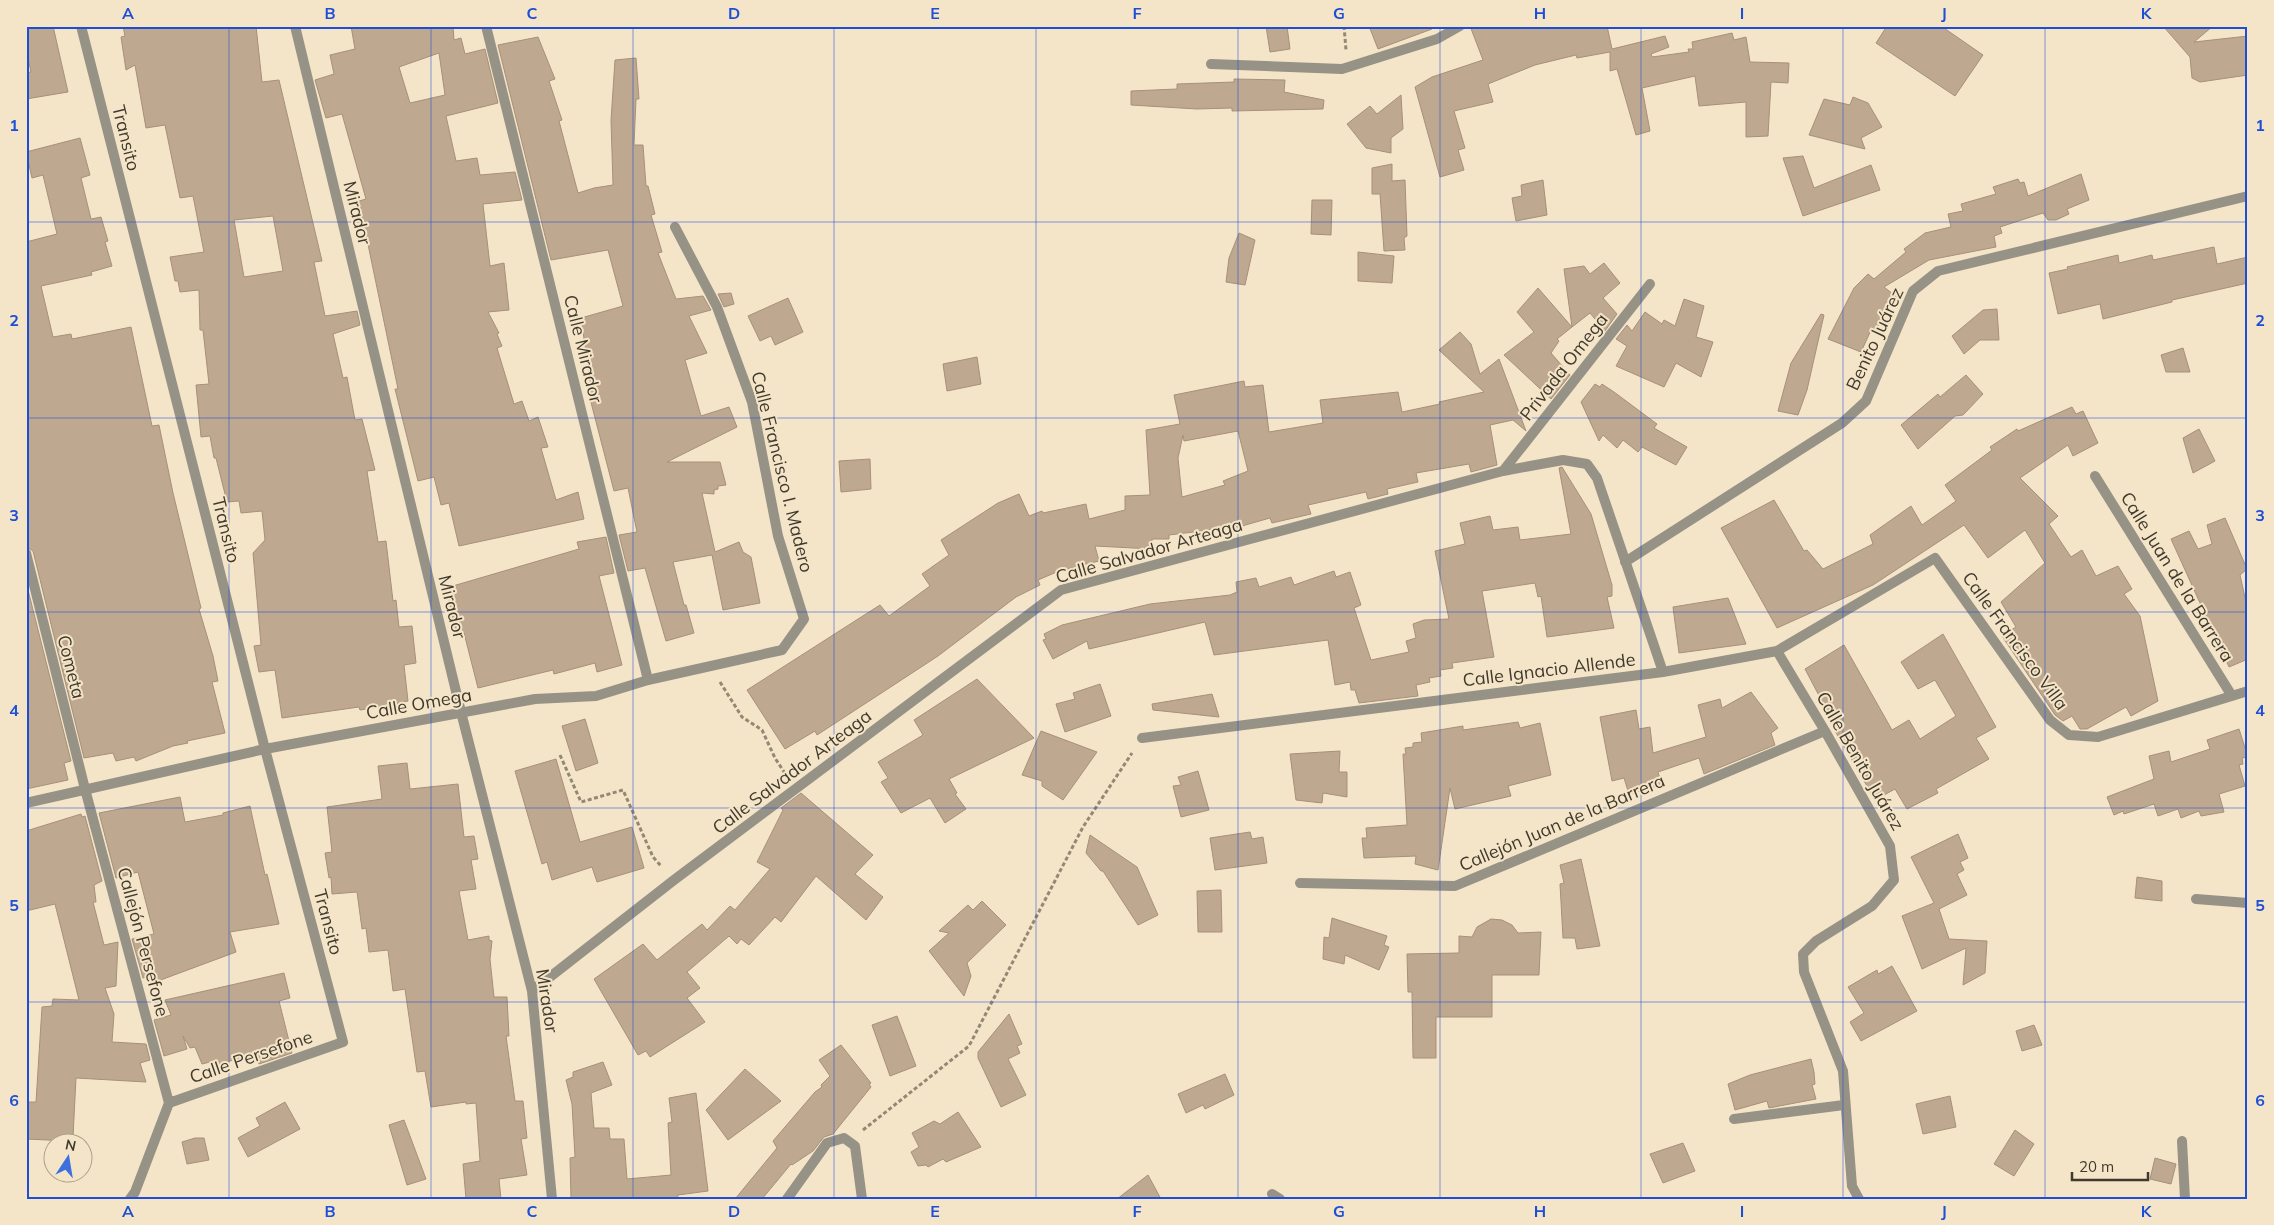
<svg xmlns="http://www.w3.org/2000/svg" width="2274" height="1225" font-family="Mulish,sans-serif">
<style>
.building{fill:#bfa890;stroke:#a79079;fill-rule:evenodd}
.lines{fill:none;stroke-linecap:round;stroke-linejoin:round}
.path{stroke:#938875;stroke-width:3;stroke-dasharray:4 2.5;stroke-linecap:butt}
.minor{stroke:#979286;stroke-width:10}
.grid{fill:none;stroke:#1d4ed8;stroke-width:1;stroke-opacity:0.55}
.labels{text-anchor:middle;stroke-width:4;stroke-linejoin:round;paint-order:stroke}
.street-label{font-size:18px;fill:#403a2e;stroke:#f5e5c8}
.neatline{fill:none;stroke:#1d4ed8;stroke-width:2}
.grid-label{font-size:16px;text-anchor:middle;font-weight:bold;fill:#1d4ed8}
</style>
<rect width="100%" height="100%" fill="#f5e5c8"/>
<!-- building -->
<path class="building" d="M26,26h27l15,66 -42,7v-26l5,-1 -5,-23z
M123,26h133l6,56 17,-2 43,181 -8,1 11,54 32,-5 3,14 -27,9 10,44 4,-1 8,43 7,-1 13,51 -8,1 11,71 8,-1 7,60 3,-1 3,27 13,-1 4,37 -12,2 4,36 -15,4 -33,5 -1,-3 -77,11 -7,-48 -16,2 -5,-26 7,-1 -8,-92 12,-13 -3,-29 -21,2 -2,-12 -12,1 -11,-44h-2l-4,-22 -9,1 -5,-52 13,-1 -6,-54h-3l-1,-40 -19,2 -2,-11h-3l-5,-24 34,-5 -11,-56 -13,2 -15,-73 -19,3 -11,-63 -9,5 -5,-33 4,-1zM273,216l10,55 -39,6 -10,-57z
M351,26h102l1,14 7,-2 4,16 20,-5 13,54 -52,13 10,45 21,-3 3,17 35,-3 7,28 -39,4 7,62 14,-3 5,47 -21,2 11,21 -2,1 5,12 -5,2 17,56 8,-3 7,20 9,-4 10,30 -7,1 15,52 22,-8 6,27 -125,27 -10,-43 -8,2 -7,-28 -16,4 -23,-92h3l-39,-188 7,-2 -24,-85 -16,4 -11,-38 19,-6 -4,-19 25,-6zM439,53l6,42 -35,8 -11,-36z
M1266,26h21l3,23 -20,3z
M1369,26h63v3l-54,20z
M1470,26h137l5,23 53,-13 4,11 -18,7 1,3 37,-5 -1,-3h5l-1,-7 40,-9 2,7 12,-3 4,25 39,1 -1,20 -17,-1 -3,54 -22,1v-35l-47,4 -4,-30 -53,12 8,43 -14,4 -19,-66 -7,2v-19l-33,6 -1,-3 -41,10 -47,19 5,18 -39,9 11,37 -7,2 6,20 -24,7 -25,-90 17,-10 51,-17z
M1887,26h54l42,29 -28,41 -79,-53z
M2163,26h50l-19,16 54,-6v39l-48,7 -8,-4 -2,-21z
M538,37l17,42 -6,2 13,39 -3,1 19,72 16,-5 19,-3 -2,-65 4,-60 21,-2 3,41h-3l-2,46h9l3,41h2l7,28 -4,1 11,37 -4,1 18,46 27,-3 8,14 -22,6 18,37 -22,7 16,56 28,-9 8,20 -70,35h53l6,23 -8,1v3l-4,1v4l-12,-1 13,59 24,-10 4,10 8,5 9,46 -37,7 -11,-55 -39,7 11,43h2l8,28 -28,8 -21,-73 -17,3 -9,-36 18,-3 -9,-44 -14,3 -27,-104h4l-10,-69 42,-12 -15,-56 -57,10 -53,-215z
M1234,79l51,1 -1,12 40,8 -1,9 -91,2v-3l-35,1 -66,-4v-14l46,-2v-5l57,-2z
M1401,95l2,34 -12,9v15l-25,-5 -19,-24 23,-18 7,8z
M1853,97l15,6 14,24 -21,11 4,11 -56,-14 15,-36 26,6z
M80,138l10,37 -9,3 10,41 10,-2 7,24 -3,1 7,24 -21,6 1,3 -51,11 12,51 18,-3 1,5 59,-12 21,99 7,-1 14,68 28,115 -2,1 14,47 5,25 -6,1 13,51 -38,8 1,2 -15,3 -37,15 -2,-4 -18,4 -3,-8 -29,5 -51,-207 -7,-5v-304l31,-8 -14,-59 -11,3 -6,-26z
M1803,156l11,32 57,-23 9,25 -77,26 -20,-58z
M1392,164v17l13,-1 2,56 -3,2 1,12 -21,1 -4,-57h-8v-26z
M2081,174l8,26 -22,9 2,5 -13,6h-8l-5,-7 -43,14 2,6 -8,3 2,11 -67,13 -45,27 14,11 -13,14 -9,18 -4,-2 -11,24 -33,-13 26,-51 14,-14 6,5 32,-27 -2,-3 21,-16 26,-6 -3,-13 15,-3 -2,-7 35,-10 -3,-7 25,-8 2,4 4,-1 4,14z
M1543,180l4,35 -31,6 -4,-23 10,-2 -1,-11z
M1312,200h20l-1,35 -20,-1z
M1239,233l16,7 -10,45 -19,-3 3,-24z
M2214,247l3,17 31,-7v26l-76,17v2l-69,17 -3,-15 -42,10 -9,-41 19,-4 -1,-2 51,-12 1,8 33,-8 1,5z
M1358,252l36,4 -2,27 -34,-2z
M1604,263l16,20 -17,15 14,16 -12,17 -15,-18 -18,14 -8,-58 20,-3 6,8z
M1538,288l34,39 -15,12 2,2 -8,12 19,22 -19,24 -47,-44 30,-23 -17,-20z
M731,293l3,11 -10,3 -6,-13z
M788,298l15,34 -28,13 -4,-9 -11,5 -12,-25z
M1684,299l20,7 -8,31 17,5 -12,35 -25,-14 -12,24 -48,-21 11,-20 -11,-7 11,-14 5,6 13,-19 17,12 2,-4 11,6z
M1997,309l2,31h-19l-16,14 -12,-18 31,-26z
M1821,314l3,1 -17,75 -9,25 -20,-4 13,-48z
M1460,332l11,12 9,30 19,-15 27,72 -13,-11 -23,5 7,40 -26,7 -2,-8 -53,9 2,9 -31,7 1,5 -20,5 -2,-7 -58,13 3,9 -39,9 -2,-5 -28,8 -73,9v4h-17v10l-57,-3 4,15 -40,10 -21,9 2,5 -24,12 -78,59 -55,36 -66,43 -2,-4 -30,18 -38,-59 133,-85 9,11 41,-30 -8,-12 27,-19 -8,-15 57,-37 21,-9 10,22 13,-5 1,2 43,-9 3,15 36,-9v-14l25,-1 -4,-65 34,-6 -6,-29 70,-14 1,6 18,-2 6,47 54,-9 -3,-23 78,-8 4,20 38,-8 -1,-2 45,-10 -45,-42zM1238,431l10,40 -25,10 2,4 -43,12 -4,-39 5,-23 1,6z
M2183,348l7,24h-24l-5,-17z
M977,357l4,27 -34,7 -4,-27z
M1966,375l17,19 -20,21 -8,1 -37,33 -17,-24 37,-31 2,3z
M1595,384l5,3 2,-3 12,8 43,32 -3,4 33,19 -11,18 -34,-18 -4,5 -15,-12 -6,8 -14,-13 -4,6 -18,-39z
M2072,407l4,7 7,-3 15,32 -25,13 -5,-11 -48,33 38,38 -9,8 22,33 11,-7 14,26 22,-10 14,23 -8,5 16,22 18,85 -27,15 -5,-9 -39,22h-7l-8,-13 -9,5 -8,-6 -53,-79 14,-9 -15,-25 44,-39 -20,-33 -37,28 -24,-33 -91,60 -96,43 -56,-100 53,-28 30,51 3,-1 16,19 50,-25 -3,-9 41,-29 11,19 34,-24 -11,-16 47,-35 -2,-3 27,-18 1,2z
M2199,429l16,32 -22,12 -10,-35z
M870,459l1,30 -30,3 -2,-31z
M1562,467l29,47 21,71v11l-5,1 7,31 -67,9 -6,-41 -3,1 -3,-14 -53,8 12,66 -42,6 1,5 -13,2 1,6 -12,2 1,4 -14,3 2,11 -59,7 -4,-13h-4l-1,-8 -15,3 -7,-45 -114,15 -9,-33 -116,27 -2,-8 -34,18 -10,-19 3,-1 -2,-5 18,-9 88,-21 80,-9 7,-3 -1,-10 20,-4 3,9 32,-10 3,8 40,-14 2,6 14,-5 11,33 -7,3 17,52 38,-8 -3,-11 10,-3 -3,-14 11,-4 25,-1 -14,-68 30,-7 -5,-21 30,-7 3,14 25,-3 2,13 51,-6 -12,-66z
M2225,518l22,51 -7,6 8,36v48l-19,8 -58,-128 18,-8 9,18 14,-5 -5,-19z
M606,537l8,36 -15,3 23,89 -25,7 -2,-9 -41,11 -1,-4 -75,18 -14,-55 -6,2 -2,-4 -10,-43 133,-39 -2,-7z
M26,582l45,179 -7,2 4,17 -42,9z
M1728,598l18,46 -67,9 -6,-46z
M1943,634l53,93 -20,11 13,21 -53,30 2,4 -31,16 -12,-20 -20,11 -41,-71 2,-1 -31,-59 39,-24 48,85 17,-10 11,19 36,-23 -21,-36 -17,9 -17,-27z
M977,679l57,59 -85,41 8,14 -2,1 11,15 -21,14 -15,-25 -29,15 -20,-31 7,-4 -10,-16 45,-27 -9,-15z
M1100,684l11,32 -46,16 -9,-28 19,-5 -2,-6z
M1751,692l27,36 -7,5 4,12 -71,29 -5,-16 -41,14 4,13 -33,9 -5,-16 -12,3 -12,-64 36,-7 3,19 11,-2 3,26 53,-16 -8,-32 22,-6 2,9z
M1212,694l7,23 -66,-7 -1,-6z
M585,719l13,44 -22,8 -14,-45z
M1518,722l2,6 20,-5 11,52 -43,11 3,10 -56,13 -5,-21 -12,82 -23,-6 1,-8 -52,2 -2,-20h5l-1,-10 41,-3 -4,-71h3l-1,-6 8,-1v-4l9,-1 -1,-9 42,-7v4z
M2239,729l9,28 -6,1 1,6 -4,1 6,21 -26,8 5,18 -23,4 -2,-5 -18,7 -3,-9 -20,7 -4,-12 -30,10 -1,-3 -9,4 -7,-18 47,-18 -5,-23 20,-5 2,11 39,-13 -3,-9z
M1041,731l56,21 -34,48 -21,-14v-5l-20,-6z
M1340,751l-1,21h8v25l-24,-4 -1,10 -26,-3 -6,-46z
M556,759l24,83 52,-15 12,41 -47,14 -5,-15 -40,13 -5,-18 -5,2 -27,-93z
M407,763l3,26 48,-5 6,53 10,-1 4,23 -7,1 5,29 -17,2 9,49 21,-4v4l3,1 -2,18 4,38h13l2,39h-3l9,65h8l4,37 -6,1 6,36 -28,4 2,20h-35l-3,-35 17,-3 -4,-58 -10,1v-2l-35,5 -6,-36 -8,1 -12,-83 -12,2 -5,-41 -19,2 -3,-24 -4,1 -5,-37 -25,2 -1,-17 -2,1 -4,-25 7,-1 -5,-45 55,-8 -4,-33z
M1198,771l11,39 -28,7 -8,-31 8,-1 -3,-8z
M801,793l72,62 -18,19 28,23 -17,23 -50,-44 -35,46 -6,-5 -26,28 -8,-6 -4,5 -8,-8 -42,36 13,16 -13,10 18,24 -55,35 -4,-6 -8,4 -44,-76 49,-35 14,16 45,-36 5,6 23,-24 5,4 35,-41 -13,-7 26,-52 -2,-2z
M180,797l5,25 38,-7v-2l27,-7 15,69 2,-1 12,50 -49,8 6,20 -78,29 -3,-6 -12,3 -11,-39 22,-5 -16,-62 -22,6 -17,-65z
M81,814l1,3 3,-1 17,65 -8,4 2,17h-3l11,43 14,-3 -2,44 -11,2 9,26 -2,28 34,2 4,16 -10,3 6,19 -70,-4 -3,59 -3,-1 -1,5 -43,-2v-37h10l6,-95 10,-1 1,-7 26,1 -24,-96 -29,7v-80z
M1250,832l2,7 11,-2 4,26 -52,7 -5,-32z
M1958,834l10,24 -8,4 4,8 -7,4 10,21 -28,14 10,30 38,2 -2,32 -22,12 3,-37 -44,21 -20,-53 32,-13 -23,-46z
M1090,835l47,32 21,48 -20,10 -35,-54h-2l-15,-18z
M1581,859l19,87 -23,3 -2,-11h-12l-3,-54 4,-1 -4,-18z
M2137,877l25,4v20l-27,-3z
M1221,890l1,42h-24l-1,-41z
M982,901l24,24 -39,38 4,13 -7,20 -35,-45 20,-18 -10,-2 29,-26 5,5z
M1332,918l55,18 -3,9 5,2 -10,23 -34,-15 -1,9 -21,-5 1,-22 5,1z
M1491,919l11,1 10,5 6,8 23,-1 -2,43h-47v42h-56v41h-23l-1,-66h-4l-1,-38 52,-1v-17l13,1 5,-10z
M1892,966l25,45 -56,30 -11,-19 14,-9 -16,-26 29,-17 1,4z
M284,973l6,25 -11,3 13,52 -33,11 -4,-11 -44,14 -1,-5 -8,2 -7,-17 -5,1 -7,-12 4,13 -23,7 -10,-36 17,-5 -6,-15z
M1009,1014l13,30 -5,2 3,7 -12,6 18,36 -25,12 -23,-49v-6z
M897,1016l19,50 -26,10 -18,-51z
M2034,1025l8,20 -20,6 -6,-20z
M841,1045l30,38 -2,1 2,3 -38,47 -9,3 -11,14 -21,14 -1,-1 -29,35h-27l42,-51 -4,-7 42,-49 7,-5 -1,-2 9,-9 -11,-16z
M1811,1059l3,13 1,12 -3,1 4,14 -47,9 -2,-7 -32,9 -7,-26 22,-9z
M603,1062l9,23 -21,8 3,35h15l1,11h14l3,40 44,-4 -3,-52 4,-1 -3,-24 27,-5 12,98 -30,4 -1,4h-106l-1,-41 5,-1 -3,-53 -6,-24 7,-3v-5z
M745,1069l36,32 -53,39 -22,-30z
M1225,1074l9,21 -29,14 -2,-4 -17,8 -8,-19z
M1950,1096l6,31 -33,7 -7,-30z
M285,1102l15,27 -52,28 -10,-19 22,-12 -4,-8z
M958,1112l23,35 -35,15 -3,-3 -15,8 -2,-2 -8,1 -7,-14 8,-5 -7,-14 22,-12 6,3z
M404,1120l22,59 -19,6 -18,-60z
M2015,1130l19,14 -20,32 -20,-12z
M195,1138h9l5,22 -22,4 -5,-22z
M1683,1143l12,28 -32,12 -13,-29z
M2155,1158l21,6 -5,20 -21,-5z
M1148,1175l13,24h-44z"/>
<g class="lines">
<!-- path -->
<path class="path" d="M1344,26l2,24
M720,682l22,35 20,13 13,28 11,17
M560,755l21,47 42,-12 30,67 9,10
M863,1130l106,-84 114,-219 49,-74"/>
<!-- minor -->
<path class="minor" d="M81,26l184,723 78,293 -174,61
M295,26l166,686 71,279 20,208
M486,26l162,654
M1211,64l131,5 95,-30 23,-13
M1503,471l147,-187
M2095,476l137,220
M26,553l59,236 84,314
M1625,562l217,-139 24,-22 47,-110 25,-20 310,-75
M1777,651l48,80 65,115 4,34 -22,26 -56,35 -13,13 1,18 39,99 9,115 7,13
M1142,738l521,-66 114,-21 158,-93 115,162 19,15 29,2 150,-46
M26,803l239,-54 270,-50 61,-3 52,-16 134,-30 22,-31 -26,-83 -26,-134 -35,-95 -42,-80
M1300,883l155,3 370,-155
M2196,899l52,4
M532,991l142,-111 387,-290 442,-119 60,-11 24,4 10,14 66,194
M1734,1119l110,-14
M2182,1141l3,58
M1272,1194l8,5
M130,1199l5,-7 34,-89
M787,1199l40,-56 17,-5 11,8 7,53"/>
</g>
<!-- grid -->
<path class="grid" d="M229,26v1173M431,26v1173M633,26v1173M834,26v1173M1036,26v1173M1238,26v1173M1440,26v1173M1641,26v1173M1843,26v1173M2045,26v1173M26,222h2222M26,418h2222M26,612h2222M26,808h2222M26,1002h2222"/>
<g class="labels">
<!-- street labels -->
<g class="street-label">
<text transform="translate(126 138) rotate(76)" y="6">Transito</text>
<text transform="translate(357 213) rotate(76)" y="6">Mirador</text>
<text transform="translate(1875 339) rotate(-65)" y="6">Benito Juárez</text>
<text transform="translate(583 349) rotate(76)" y="6">Calle Mirador</text>
<text transform="translate(1564 367) rotate(-52)" y="6">Privada Omega</text>
<text transform="translate(782 472) rotate(76)" y="6">Calle Francisco I. Madero</text>
<text transform="translate(226 530) rotate(76)" y="6">Transito</text>
<text transform="translate(1149 551) rotate(-16)" y="6">Calle Salvador Arteaga</text>
<text transform="translate(2177 577) rotate(58)" y="6">Calle Juan de la Barrera</text>
<text transform="translate(452 607) rotate(76)" y="6">Mirador</text>
<text transform="translate(2015 641) rotate(54)" y="6">Calle Francisco Villa</text>
<text transform="translate(71 667) rotate(76)" y="6">Cometa</text>
<text transform="translate(1549 670) rotate(-7)" y="6">Calle Ignacio Allende</text>
<text transform="translate(419 704) rotate(-10)" y="6">Calle Omega</text>
<text transform="translate(1860 761) rotate(60)" y="6">Calle Benito Juárez</text>
<text transform="translate(792 772) rotate(-37)" y="6">Calle Salvador Arteaga</text>
<text transform="translate(1562 823) rotate(-23)" y="6">Callejón Juan de la Barrera</text>
<text transform="translate(328 922) rotate(75)" y="6">Transito</text>
<text transform="translate(143 942) rotate(75)" y="6">Callejón Persefone</text>
<text transform="translate(547 1001) rotate(81)" y="6">Mirador</text>
<text transform="translate(251 1057) rotate(-19)" y="6">Calle Persefone</text>
</g>
</g>
<!-- border -->
<rect width="2274" height="1225" fill="none" stroke="#f5e5c8" stroke-width="55"/>
<!-- north arrow -->
<g transform="translate(68 1158) rotate(12)"><circle r="24" fill="#f5e5c8" stroke="#ada18a"/>
<path d="M0-4L9 19L0 12L-9 19Z" fill="#3e6fdf"/>
<text y="-8" font-size="14" font-weight="bold" text-anchor="middle" fill="#403a2e">N</text>
</g>
<!-- scale -->
<path d="M2072 1172v8h76v-8" fill="none" stroke="#403a2e" stroke-width="2.5"/>
<text x="2079" y="1172" font-size="15" fill="#403a2e" stroke="#f5e5c8" stroke-width="4" paint-order="stroke">20 m</text>
<rect x="28" y="28" width="2218" height="1170" class="neatline"/>
<g class="grid-label">
<text x="128" y="19">A</text>
<text x="330" y="19">B</text>
<text x="532" y="19">C</text>
<text x="734" y="19">D</text>
<text x="935" y="19">E</text>
<text x="1137" y="19">F</text>
<text x="1339" y="19">G</text>
<text x="1540" y="19">H</text>
<text x="1742" y="19">I</text>
<text x="1944" y="19">J</text>
<text x="2146" y="19">K</text>
<text x="14" y="131">1</text>
<text x="2260" y="131">1</text>
<text x="14" y="326">2</text>
<text x="2260" y="326">2</text>
<text x="14" y="521">3</text>
<text x="2260" y="521">3</text>
<text x="14" y="716">4</text>
<text x="2260" y="716">4</text>
<text x="14" y="911">5</text>
<text x="2260" y="911">5</text>
<text x="14" y="1106">6</text>
<text x="2260" y="1106">6</text>
<text x="128" y="1217">A</text>
<text x="330" y="1217">B</text>
<text x="532" y="1217">C</text>
<text x="734" y="1217">D</text>
<text x="935" y="1217">E</text>
<text x="1137" y="1217">F</text>
<text x="1339" y="1217">G</text>
<text x="1540" y="1217">H</text>
<text x="1742" y="1217">I</text>
<text x="1944" y="1217">J</text>
<text x="2146" y="1217">K</text>
</g>
</svg>
